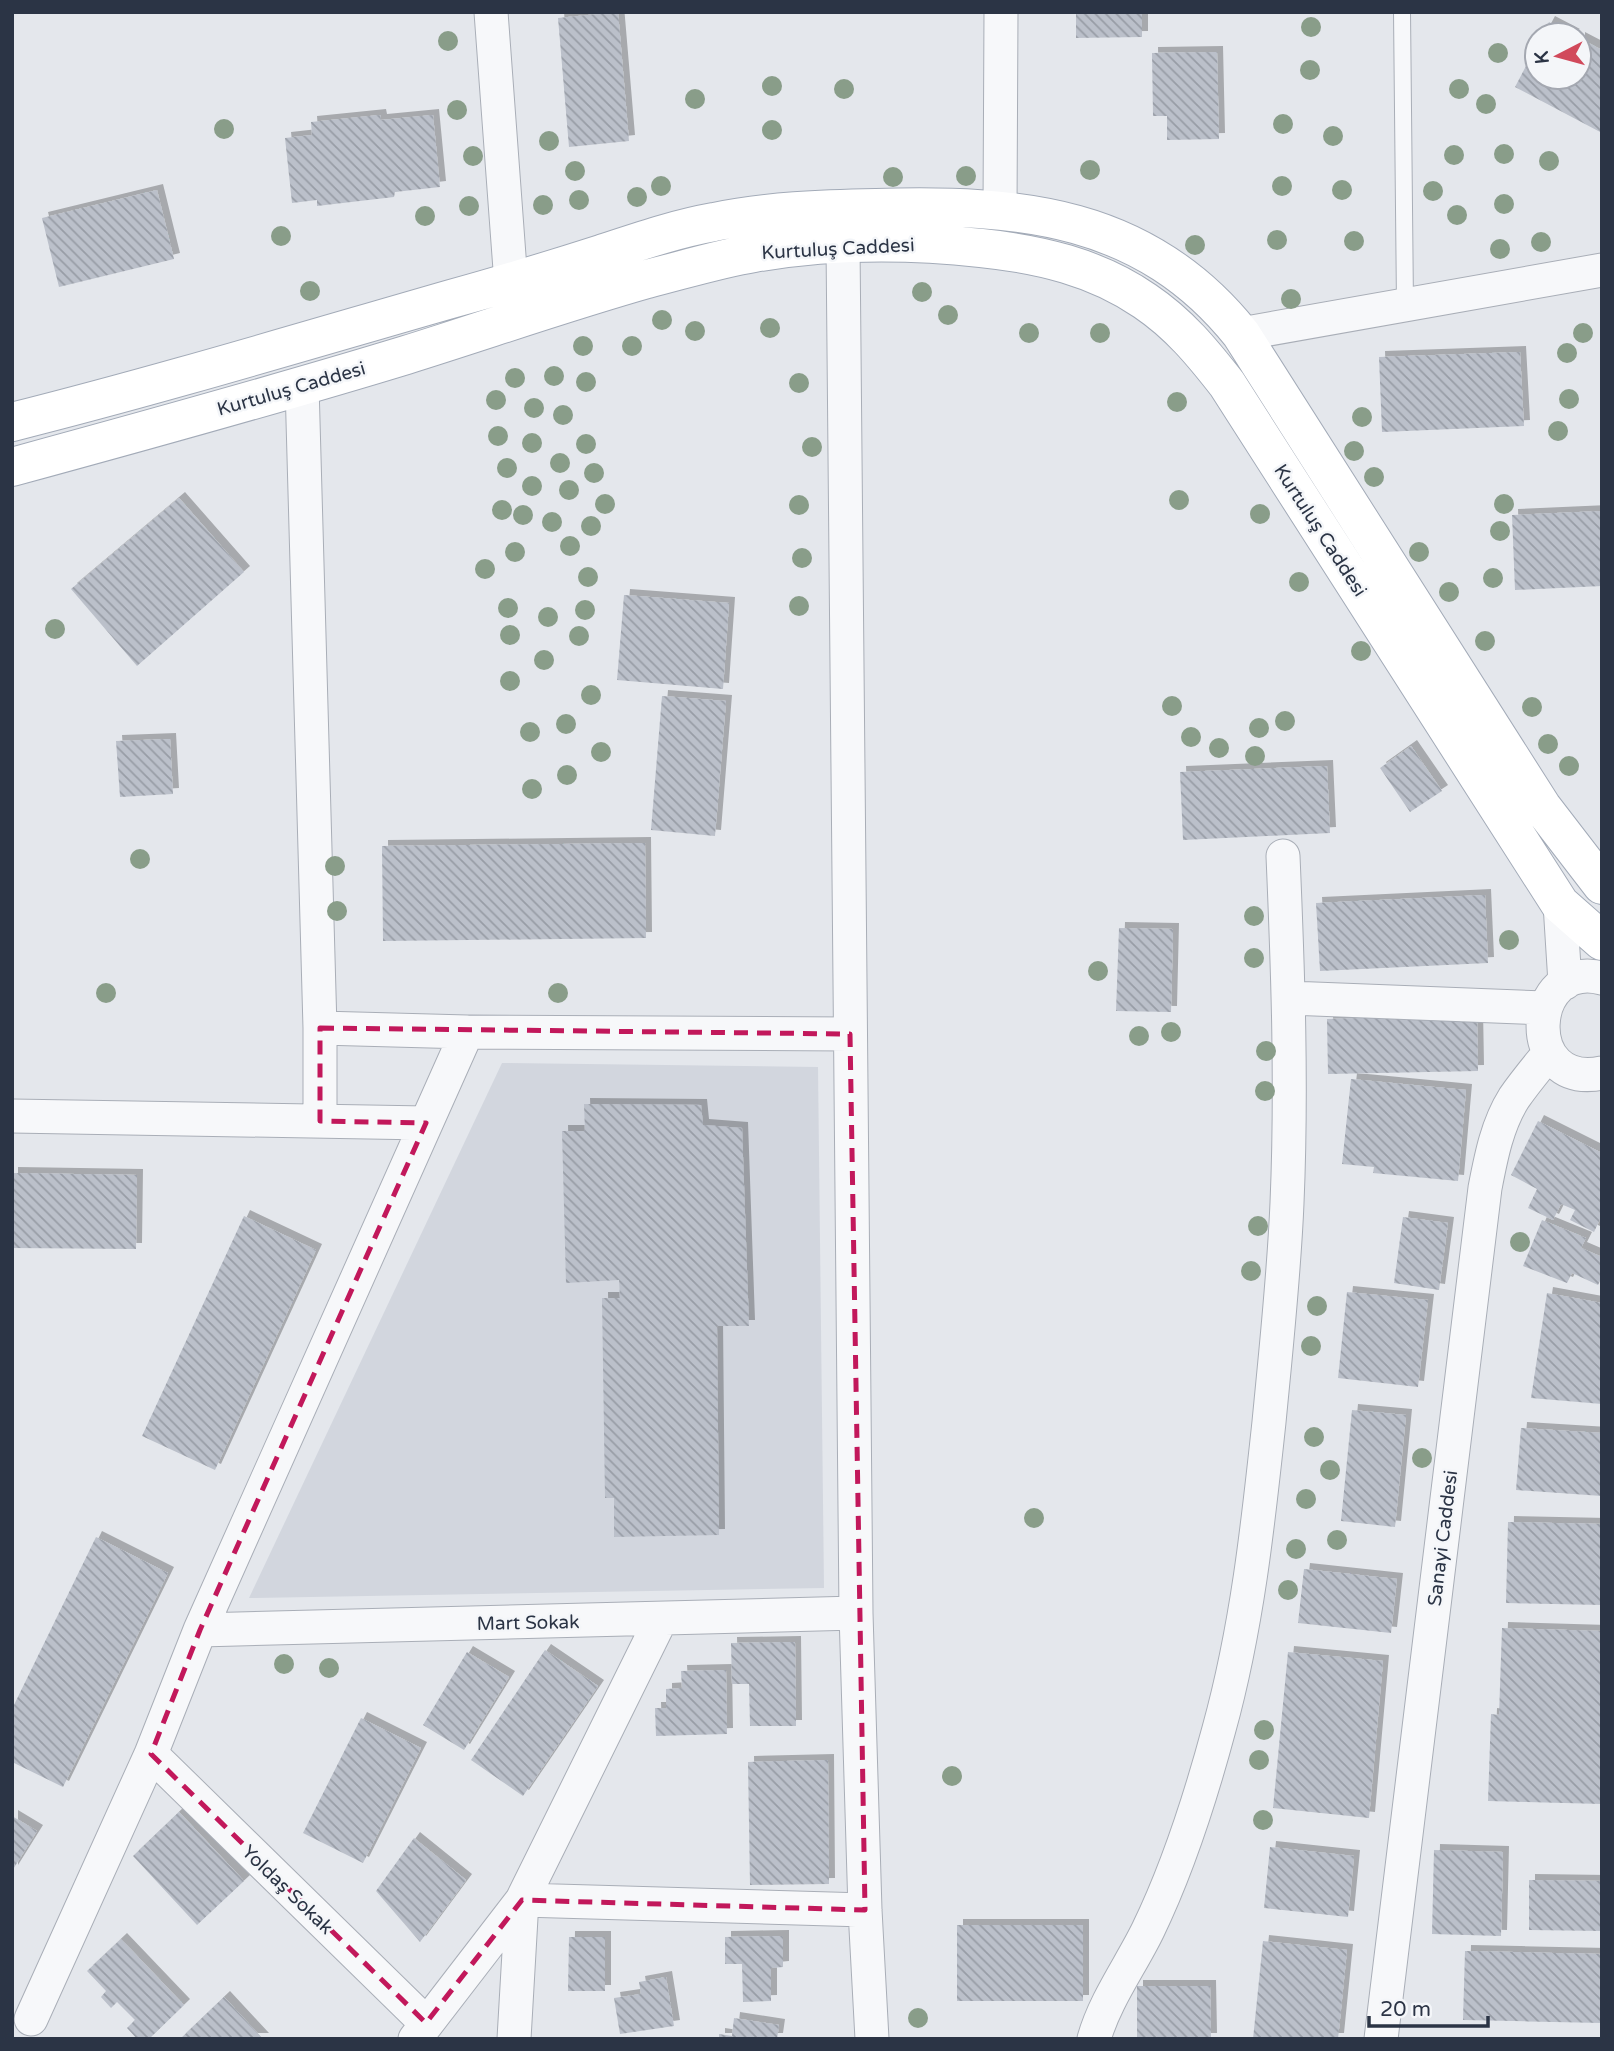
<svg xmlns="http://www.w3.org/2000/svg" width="1614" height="2051" font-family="'Varela Round',sans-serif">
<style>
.built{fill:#d2d6de}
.building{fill:url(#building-back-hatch);filter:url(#shadow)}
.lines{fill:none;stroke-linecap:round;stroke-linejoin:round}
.service-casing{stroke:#a9aeb7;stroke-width:18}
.minor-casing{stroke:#a9aeb7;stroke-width:35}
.primary-casing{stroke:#a3abb8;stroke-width:40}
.service{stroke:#f7f8fa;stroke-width:16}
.minor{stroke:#f7f8fa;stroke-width:33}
.primary{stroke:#fff;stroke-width:38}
.tree{fill:#899d89}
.marked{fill:none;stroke:#c2185b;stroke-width:5;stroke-dasharray:14 9;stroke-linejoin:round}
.labels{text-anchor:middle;stroke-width:5;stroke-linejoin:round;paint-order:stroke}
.street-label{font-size:19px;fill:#2b3445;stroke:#f4f6f9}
</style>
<defs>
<pattern id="building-back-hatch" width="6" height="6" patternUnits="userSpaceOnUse" patternTransform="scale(1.75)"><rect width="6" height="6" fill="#bbc0ca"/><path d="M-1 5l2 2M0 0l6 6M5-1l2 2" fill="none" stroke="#989da6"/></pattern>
<filter id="shadow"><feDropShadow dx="6" dy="-6" stdDeviation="0" flood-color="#0004"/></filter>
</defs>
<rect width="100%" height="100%" fill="#e4e7ec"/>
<!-- built -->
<path class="built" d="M502,1063l316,4 6,521 -575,10z"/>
<!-- building -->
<path class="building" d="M618,12l11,129 -60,6 -11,-129z
M1076,12h66v25l-66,1z
M1549,22l25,13h-32z
M1579,38l23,12v83l-87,-46 22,-42v32h42z
M1217,52l2,87 -52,1v-24h-14l-1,-63z
M380,115l1,5 52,-5 7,72 -45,5 -1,5 -77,9v-6l-25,3 -7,-65 27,-3 -1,-13z
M157,190l17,69 -115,28 -17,-69z
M1520,352l4,74 -142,6 -3,-75z
M179,498l65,74 -107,94 -66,-77z
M1602,511v75l-87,4 -3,-75z
M624,595l105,8 -6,86 -106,-9z
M662,696l64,5 -11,135 -64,-6z
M170,739l3,55 -53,3 -4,-56z
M1411,746l31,45 -32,21 -30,-44z
M1327,766l3,67 -147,7 -3,-68z
M645,843l1,95 -263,3 -1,-95z
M1485,895l3,68 -168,8 -4,-68z
M1119,928l54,1 -2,83 -55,-1z
M1477,1015l1,56 -150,3 -1,-55z
M1351,1079l115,11 -8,91 -85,-8 1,-6 -32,-3z
M584,1104l117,1 2,20 39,3 7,198h-32l2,209 -105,2v-39h-9l-3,-200h18l-1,-18 -53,3 -4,-152h23z
M1538,1121l64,32 -2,44 2,18 -8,17 -24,-12 5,-10 -14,-6 -8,16 -25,-12 9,-19 -26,-14z
M12,1173l125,2 -1,74 -124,-1z
M244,1216l72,34 -101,220 -73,-34z
M1403,1217l45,6 -9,67 -45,-7z
M1542,1220l44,18 -5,10 21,9v20l-4,8 -26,-12 -5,10 -44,-17z
M1347,1292l81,8 -10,87 -80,-9z
M1547,1293l55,10v101l-71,-6z
M1352,1410l54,5 -11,112 -54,-6z
M1521,1428l81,5v63l-86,-6z
M1508,1522l94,2v81l-96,-2z
M96,1537l72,36 -105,214 -51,-25v-53z
M1304,1569l93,10 -6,54 -93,-10z
M1502,1628l100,3v173l-114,-3 3,-87 8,1z
M795,1642l1,84h-46l-1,-42h-17l-1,-41z
M545,1650l53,36 -75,110 -52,-36z
M467,1652l42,25 -45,73 -41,-25z
M1288,1652l95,9 -14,157 -96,-10z
M726,1670l1,64 -71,2 -1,-28h11v-19l16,-1 -1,-17z
M361,1718l60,30 -58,115 -60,-30z
M828,1760l1,124 -79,1 -2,-123z
M179,1812l65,69 -47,44 -64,-69z
M12,1816l25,15 -25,40z
M414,1838l52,42 -46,62 -44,-51z
M1270,1847l84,9 -6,61 -84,-9z
M1434,1850l69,2 -2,84 -69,-2z
M1529,1880l73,1v50l-73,-1z
M957,1925h126v76h-126z
M783,1936v31l-12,1v33l-28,1 -1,-38h-17v-27z
M569,1937h36v54h-37z
M121,1939l63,66 -35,34h-12l-10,-11 8,-8 -18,-18 -6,6 -10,-11 5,-6 -19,-20z
M1263,1941l84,9 -9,89h-85z
M1465,1951l137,3v69l-139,-3z
M666,1977l8,49 -54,8 -6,-36 27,-4 -2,-12z
M1137,1986h73l1,53h-74z
M224,1997l39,42h-83z
M734,2018l45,7 -2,14h-58v-5l13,2z"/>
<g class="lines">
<defs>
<path id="service" d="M1402,12l3,293"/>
<path id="minor" d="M491,12l20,271
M1000,209l1,-197
M843,244l13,1369 9,297 7,129
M1241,334l361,-64
M302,385l18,643v93
M1560,904l5,79
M1602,978c-74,-20 -83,112 0,95
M1289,998l256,10
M320,1028l147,4 383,2
M12,1116l414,7
M200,1630l656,-17
M151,1754l275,269
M522,1900l343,10
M31,2019l120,-265 49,-124 267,-598
M415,2039l107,-139 139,-281
M514,2039l8,-139
M1094,2039c11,-39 37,-74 54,-109 31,-64 53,-134 71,-201 28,-101 39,-204 50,-307 7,-73 15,-146 18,-219 5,-116 1,-231 -4,-347
M1381,2039l104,-851c6,-31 12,-63 29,-90 11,-16 23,-30 35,-45"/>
<path id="primary" d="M12,422c147,-37 293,-81 439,-123 51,-14 100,-29 150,-45 37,-12 74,-25 113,-32 53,-11 108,-13 162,-14 143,-4 269,6 365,126l301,473 60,78
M12,467c132,-36 263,-72 394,-112 80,-25 160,-53 241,-76 36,-9 71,-20 107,-26 75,-13 152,-13 227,-5 58,6 115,19 164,53 34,23 57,51 82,83l333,520 42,37"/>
</defs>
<!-- service casing -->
<use href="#service" class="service-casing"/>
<!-- minor casing -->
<use href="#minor" class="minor-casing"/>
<!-- primary casing -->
<use href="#primary" class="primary-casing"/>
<!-- service -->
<use href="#service" class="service"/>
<!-- minor -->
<use href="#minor" class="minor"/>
<!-- primary -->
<use href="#primary" class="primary"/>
</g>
<!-- trees -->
<g class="tree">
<circle cx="1311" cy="27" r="10"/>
<circle cx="448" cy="41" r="10"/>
<circle cx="1498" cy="53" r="10"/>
<circle cx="1310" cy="70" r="10"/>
<circle cx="772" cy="86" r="10"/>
<circle cx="844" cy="89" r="10"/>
<circle cx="1459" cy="89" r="10"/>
<circle cx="695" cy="99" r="10"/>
<circle cx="1486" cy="104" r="10"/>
<circle cx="457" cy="110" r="10"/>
<circle cx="1283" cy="124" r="10"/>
<circle cx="224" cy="129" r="10"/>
<circle cx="772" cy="130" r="10"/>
<circle cx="1333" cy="136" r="10"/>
<circle cx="549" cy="141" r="10"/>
<circle cx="1504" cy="154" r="10"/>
<circle cx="1454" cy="155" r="10"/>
<circle cx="473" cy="156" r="10"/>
<circle cx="1549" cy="161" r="10"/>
<circle cx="1090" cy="170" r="10"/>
<circle cx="575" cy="171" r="10"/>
<circle cx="966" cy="176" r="10"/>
<circle cx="893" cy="177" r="10"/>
<circle cx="661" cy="186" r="10"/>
<circle cx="1282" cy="186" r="10"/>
<circle cx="1342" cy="190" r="10"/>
<circle cx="1433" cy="191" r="10"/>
<circle cx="637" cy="197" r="10"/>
<circle cx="579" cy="200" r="10"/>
<circle cx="1504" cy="204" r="10"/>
<circle cx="543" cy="205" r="10"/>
<circle cx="469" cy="206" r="10"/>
<circle cx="1457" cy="215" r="10"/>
<circle cx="425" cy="216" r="10"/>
<circle cx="281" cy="236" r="10"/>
<circle cx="1277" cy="240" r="10"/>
<circle cx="1354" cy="241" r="10"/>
<circle cx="1541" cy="242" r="10"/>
<circle cx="1195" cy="245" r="10"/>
<circle cx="1500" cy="249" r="10"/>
<circle cx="310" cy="291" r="10"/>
<circle cx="922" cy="292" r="10"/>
<circle cx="1291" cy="299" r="10"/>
<circle cx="948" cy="315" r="10"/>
<circle cx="662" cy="320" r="10"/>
<circle cx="770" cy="328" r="10"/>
<circle cx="695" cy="331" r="10"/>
<circle cx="1029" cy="333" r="10"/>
<circle cx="1100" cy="333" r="10"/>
<circle cx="1583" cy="333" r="10"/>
<circle cx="583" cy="346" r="10"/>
<circle cx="632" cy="346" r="10"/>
<circle cx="1567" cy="353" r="10"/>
<circle cx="554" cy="376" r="10"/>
<circle cx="515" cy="378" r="10"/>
<circle cx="586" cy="382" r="10"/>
<circle cx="799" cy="383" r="10"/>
<circle cx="1569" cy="399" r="10"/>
<circle cx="496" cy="400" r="10"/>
<circle cx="1177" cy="402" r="10"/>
<circle cx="534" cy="408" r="10"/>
<circle cx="563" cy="415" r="10"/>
<circle cx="1362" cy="417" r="10"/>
<circle cx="1558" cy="431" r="10"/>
<circle cx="498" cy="436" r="10"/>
<circle cx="532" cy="443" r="10"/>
<circle cx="586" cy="444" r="10"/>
<circle cx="812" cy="447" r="10"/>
<circle cx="1354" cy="451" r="10"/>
<circle cx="560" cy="463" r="10"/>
<circle cx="507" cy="468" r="10"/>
<circle cx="594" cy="473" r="10"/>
<circle cx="1374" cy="477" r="10"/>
<circle cx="532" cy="486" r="10"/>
<circle cx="569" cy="490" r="10"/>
<circle cx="1179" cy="500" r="10"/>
<circle cx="605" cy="504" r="10"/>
<circle cx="1504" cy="504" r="10"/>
<circle cx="799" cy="505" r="10"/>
<circle cx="502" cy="510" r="10"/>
<circle cx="1260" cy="514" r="10"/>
<circle cx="523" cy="515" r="10"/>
<circle cx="552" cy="522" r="10"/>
<circle cx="591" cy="526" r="10"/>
<circle cx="1500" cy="531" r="10"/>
<circle cx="570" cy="546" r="10"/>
<circle cx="515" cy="552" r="10"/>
<circle cx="1419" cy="552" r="10"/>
<circle cx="802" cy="558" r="10"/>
<circle cx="485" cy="569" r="10"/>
<circle cx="588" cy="577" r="10"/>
<circle cx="1493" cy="578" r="10"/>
<circle cx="1299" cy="582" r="10"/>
<circle cx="1449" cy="592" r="10"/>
<circle cx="799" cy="606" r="10"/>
<circle cx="508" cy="608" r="10"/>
<circle cx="585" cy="610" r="10"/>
<circle cx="548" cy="617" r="10"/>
<circle cx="55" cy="629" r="10"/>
<circle cx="510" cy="635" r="10"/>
<circle cx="579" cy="636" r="10"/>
<circle cx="1485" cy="641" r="10"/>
<circle cx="1361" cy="651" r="10"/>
<circle cx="544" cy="660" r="10"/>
<circle cx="510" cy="681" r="10"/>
<circle cx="591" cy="695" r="10"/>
<circle cx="1172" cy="706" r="10"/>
<circle cx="1532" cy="707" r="10"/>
<circle cx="1285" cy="721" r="10"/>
<circle cx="566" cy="724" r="10"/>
<circle cx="1259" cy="728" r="10"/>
<circle cx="530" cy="732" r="10"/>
<circle cx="1191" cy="737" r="10"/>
<circle cx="1548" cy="744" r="10"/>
<circle cx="1219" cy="748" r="10"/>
<circle cx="601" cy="752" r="10"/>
<circle cx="1255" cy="756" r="10"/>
<circle cx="1569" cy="766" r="10"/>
<circle cx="567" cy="775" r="10"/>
<circle cx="532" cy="789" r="10"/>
<circle cx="140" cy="859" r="10"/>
<circle cx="335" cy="866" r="10"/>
<circle cx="337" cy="911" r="10"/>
<circle cx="1254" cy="916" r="10"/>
<circle cx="1509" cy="940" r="10"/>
<circle cx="1254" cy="958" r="10"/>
<circle cx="1098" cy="971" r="10"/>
<circle cx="106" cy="993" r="10"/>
<circle cx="558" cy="993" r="10"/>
<circle cx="1171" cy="1032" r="10"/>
<circle cx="1139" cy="1036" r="10"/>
<circle cx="1266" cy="1051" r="10"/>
<circle cx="1265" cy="1091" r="10"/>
<circle cx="1258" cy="1226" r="10"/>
<circle cx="1520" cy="1242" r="10"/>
<circle cx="1251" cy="1271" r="10"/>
<circle cx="1317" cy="1306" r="10"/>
<circle cx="1311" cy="1346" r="10"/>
<circle cx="1314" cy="1437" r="10"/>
<circle cx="1422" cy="1458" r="10"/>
<circle cx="1330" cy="1470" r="10"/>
<circle cx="1306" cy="1499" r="10"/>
<circle cx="1034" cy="1518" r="10"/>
<circle cx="1337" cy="1540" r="10"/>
<circle cx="1296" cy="1549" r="10"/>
<circle cx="1288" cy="1590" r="10"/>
<circle cx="284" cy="1664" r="10"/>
<circle cx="329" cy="1668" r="10"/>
<circle cx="1264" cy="1730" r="10"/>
<circle cx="1259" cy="1760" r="10"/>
<circle cx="952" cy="1776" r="10"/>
<circle cx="1263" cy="1820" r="10"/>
<circle cx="918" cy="2018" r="10"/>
</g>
<!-- marked area -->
<path class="marked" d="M320,1028l530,6 15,876 -343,-10 -96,123 -275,-269 49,-124 226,-507 -106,-2z"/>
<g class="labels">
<!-- street labels -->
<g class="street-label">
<text transform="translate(838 248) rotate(-3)" y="7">Kurtuluş Caddesi</text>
<text transform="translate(291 388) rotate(-16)" y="7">Kurtuluş Caddesi</text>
<text transform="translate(1321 530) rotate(57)" y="7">Kurtuluş Caddesi</text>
<text transform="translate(1442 1538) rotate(-83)" y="7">Sanayi Caddesi</text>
<text transform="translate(528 1622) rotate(-1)" y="7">Mart Sokak</text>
<text transform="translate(288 1889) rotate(44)" y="7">Yoldaş Sokak</text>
</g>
</g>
<!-- border -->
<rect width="1614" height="2051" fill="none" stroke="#2b3445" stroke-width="28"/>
<!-- north arrow -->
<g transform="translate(1558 56) rotate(264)"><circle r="33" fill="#f4f6f9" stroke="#a4a8b1" stroke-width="2"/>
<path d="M0-5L12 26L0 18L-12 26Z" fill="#d1495b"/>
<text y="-10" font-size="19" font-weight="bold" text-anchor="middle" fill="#2b3445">K</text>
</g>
<!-- scale -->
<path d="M1369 2016v10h119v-10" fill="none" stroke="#2b3445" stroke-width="3.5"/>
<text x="1380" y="2016" font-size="21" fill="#2b3445" stroke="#f4f6f9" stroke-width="5" paint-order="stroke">20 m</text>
</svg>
